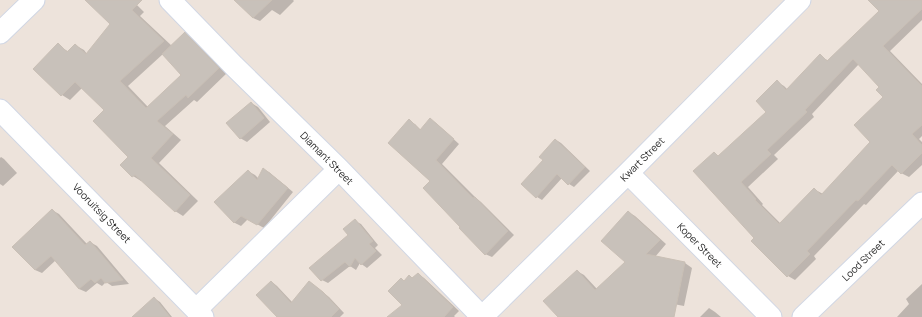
<svg xmlns="http://www.w3.org/2000/svg" width="922" height="317" font-family="Manrope,sans-serif">
<style>
.shadow{fill:#0003;fill-rule:evenodd}
.building{fill:#c8c1ba;stroke:#c9bfb5;fill-rule:evenodd}
.lines{fill:none;stroke-linecap:round;stroke-linejoin:round}
.minor-casing{stroke:#d1d7e4;stroke-width:23}
.minor{stroke:#fff;stroke-width:21}
.labels{text-anchor:middle;stroke-width:3;stroke-linejoin:round;paint-order:stroke}
.street-label{font-size:10px;fill:#2a2a2a;stroke:#fff}
</style>
<rect width="100%" height="100%" fill="#ede3db"/>
<!-- shadow -->
<path class="shadow" d="M97,0h35l12,12 -4,4 32,30 13,-12 8,5 34,34 -30,29 -3,-2 -29,26 16,14 -22,23 39,38 -15,15 -8,-5 -33,-31 -1,1 -8,-5 -4,-19 -23,-47 -23,-23 -13,13 -8,-5 -27,-26 23,-24 11,7 6,-7 9,5 3,4 24,-30zM163,54l19,21 -34,32 -20,-21z
M239,0h54l1,1 -14,14 -8,-5 -12,11 -7,-3 -11,-12z
M879,0h43v20l-32,31 32,33v52l-3,3 3,3v23l-13,12 -8,-4 -2,-3 -33,35 -2,-1 -50,52 2,3 -21,21 -7,-4 -33,-38 -41,-85 5,3 49,-44 9,-30 7,4 4,4 32,-34 9,5 51,-50zM859,64l22,23 3,10 -12,45 -49,52 -9,-5 -33,35 -19,-19 1,-1 -15,-17 30,-28 -4,-4 40,-38 -2,-3z
M251,103l7,4 12,15 -23,20 -7,-4z
M430,120l6,3 23,21 -17,20 34,34 5,4 33,33 -22,22 -7,-3 -24,-27 -29,-46 -23,-60 6,3 6,6z
M556,140l5,3 29,28 -16,16 -5,-3 -7,-6 -20,22 -5,-3z
M1,157l3,2 13,14 -14,13 -3,-2v-26z
M263,169l6,3 24,20 -29,36 -16,-9 -7,7 -6,-3 -19,-21 32,-31 7,4 4,4z
M52,210l7,4 28,30 3,-2 7,4 32,38 -17,2 -6,-4 -4,4 -5,-3 -11,9 -7,-3 -23,-29 -14,13 -7,-3 -21,-23z
M628,212l7,4 31,28 -11,13 30,6 7,5 -8,38 -42,-8 -4,19h-78l17,-46 7,4 13,14 29,-27z
M355,221l6,3 17,21 -3,3 7,7 -15,13 -7,-5 -4,7 -6,-4 -22,17 -6,-3 27,-45z
M418,274l6,4 35,33 -5,5 1,1h-38l-12,-35 5,-6 4,3z
M272,282l5,4 16,17 17,-21 5,4 14,11 15,16 -4,4h-62z
M922,284v33h-25l12,-13 -3,-5z
M154,298l6,4 12,15h-37z
M709,308l6,4 6,5h-21z"/>
<!-- building -->
<path class="building" d="M85,0h57l-10,10 32,31 -44,40 26,27 35,-33 -19,-21 23,-22 34,36 -31,30 -2,-3 -29,26 16,13 -22,24 39,37 -15,17 -40,-37 -3,2 -12,-12 8,-8 -35,-36 11,-11 -29,-28 -14,14 -28,-27 25,-26 9,9 8,-8 11,10 24,-30z
M234,0h38l-19,18z
M868,0h54v9l-39,37 39,40v39l-10,9 10,11v8l-21,21 -9,-9 -34,36 -2,-1 -49,51 3,3 -23,23 -36,-36 3,-3 -61,-67 21,-19 4,4 48,-44 -10,-11 21,-21 9,10 34,-36 7,7 52,-50zM853,59l26,28 -3,3 7,7 -29,28 16,17 -49,53 -7,-7 -35,36 -24,-24 1,-1 -15,-17 30,-28 -4,-4 40,-38 -2,-2z
M251,102l13,16 -24,21 -14,-16z
M430,118l24,21 -18,21 37,38 2,-1 33,34 -23,24 -26,-27 1,-1 -37,-39 7,-7 -42,-38 21,-24 11,11z
M555,139l30,28 -17,18 -11,-11 -21,24 -15,-14 22,-24 -4,-3z
M263,168l25,20 -31,37 -16,-9 -7,7 -20,-21 34,-32 9,10z
M52,209l33,36 5,-4 33,39 -18,3 -4,-5 -6,5 -4,-4 -12,10 -28,-33 -16,14 -23,-23z
M628,211l32,29 -14,14 39,8 -11,55h-116l-15,-16 34,-31 18,20 30,-28 -24,-21z
M355,219l18,22 -4,3 7,7 -15,14 -6,-7 -5,9 -5,-5 -24,19 -12,-13 39,-33 -5,-6z
M418,273l35,34 -9,10h-57l15,-12 -14,-14 13,-13 3,3 5,-6 3,3z
M271,281l20,22 18,-22 14,11 16,17 -8,8h-54l-21,-22z
M154,297l16,20h-38z"/>
<g class="lines">
<defs>
<path id="minor" d="M170,0l64,66 105,103 143,148
M0,33l34,-33
M0,110l203,207
M628,173l143,144
M196,310l143,-141
M482,317l146,-144 172,-173
M803,317l119,-114"/>
</defs>
<!-- minor casing -->
<use href="#minor" class="minor-casing"/>
<!-- minor -->
<use href="#minor" class="minor"/>
</g>
<g class="labels">
<!-- street labels -->
<g class="street-label">
<text transform="translate(327 158) rotate(45)" y="4">Diamant Street</text>
<text transform="translate(642 159) rotate(-45)" y="4">Kwart Street</text>
<text transform="translate(102 213) rotate(46)" y="4">Vooruitsig Street</text>
<text transform="translate(700 245) rotate(45)" y="4">Koper Street</text>
<text transform="translate(863 260) rotate(-44)" y="4">Lood Street</text>
</g>
</g>
</svg>
